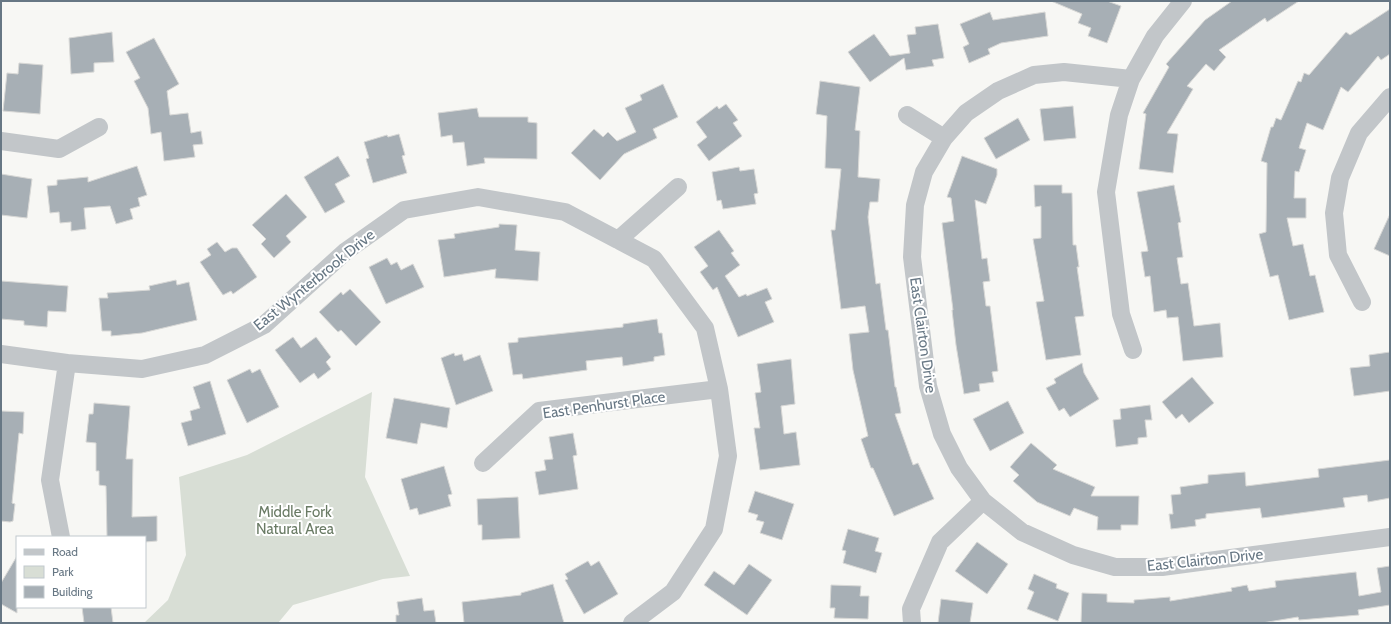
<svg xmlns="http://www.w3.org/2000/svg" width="1391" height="624" font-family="Cabin,sans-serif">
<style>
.green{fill:#d8ded5}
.building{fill:#a7afb5;stroke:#d8d8d6}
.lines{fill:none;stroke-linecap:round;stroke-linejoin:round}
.street{stroke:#c2c6c9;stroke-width:18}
.labels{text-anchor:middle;stroke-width:4;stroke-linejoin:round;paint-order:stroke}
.street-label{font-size:15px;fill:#677784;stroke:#fff}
.park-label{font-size:15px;fill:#6a7b65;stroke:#fff}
</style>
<rect width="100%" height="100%" fill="#f7f7f4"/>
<!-- green -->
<path class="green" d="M372,392l-7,85 45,99 -27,3 -90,26 -15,18h-134l24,-23 18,-45 -7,-78 68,-22z"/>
<!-- building -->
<path class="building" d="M1051,1h56l14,5 -14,37 -19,-7 3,-8 -13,-5 4,-9z
M1232,1h67l-32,21 -2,-4 -46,32 7,7 -12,14 -8,-7 -19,22 6,3 -26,44 11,1 -5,39 -34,-4 7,-55 -3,-1 26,-46 -3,-3 39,-44z
M1390,9v45l-9,6 -3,-4 -30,36 -7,-5 -18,43 -16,-7 -8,25 7,2 -7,22 -4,-1 -1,27h12v20h-19l6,28 10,-2 7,32 5,-1 9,37 -35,8 -11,-45 -8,2 -11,-43 7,-2 1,-69 -6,-2 10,-34h2l3,-9 5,2 17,-39 3,1 3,-9 5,2 37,-43 4,3z
M990,12l3,8 52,-8 3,24 -47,7 -13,6 2,5 -21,9 -6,-16 6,-3 -9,-20z
M938,24l6,34 -12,2 2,6 -28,4 -2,-12 -34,24 -22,-30 26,-18 16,22 20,-3 -3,-18 9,-1 -1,-7z
M112,32l2,30 -20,1v9l-23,2 -2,-36z
M154,38l25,46 -12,7 3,24 18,-2 3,20 10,-2 2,13 -10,1 2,12 -31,4 -3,-29 -10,2 -3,-26 -14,-27 6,-3 -14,-26z
M19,63l24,2 -3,49 -37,-3 4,-38 11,1z
M820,81l40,6 -5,43 5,1 -2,46 22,2 -2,23h-8l-2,15 8,67 4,-1 6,47h2l7,57h1l4,20 1,6 -6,1 18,51 5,-2 16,36 -40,17 -21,-48h-2l-10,-29 7,-3 -15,-66 -4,-36 20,-2 -4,-26 -24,3 -10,-79h4l6,-61 -16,-1 2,-52 -11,-2z
M663,84l15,33 -25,12 4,9 -33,16 -24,26 -29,-27 23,-24 9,8 5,-5 9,9 19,-9 -11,-24 17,-8 -2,-5z
M726,104l12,16 -5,3 9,13 -33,25 -12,-16 10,-8 -11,-15 21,-16 2,3z
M1073,106l3,32 -32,3 -4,-32z
M477,108l2,9h49v5l9,1v36l-53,-1 1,5 -18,3 -3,-24 -11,1 -1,-8 -11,2 -3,-24z
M1018,118l12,22 -34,19 -12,-21z
M399,134l6,21 -3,1 5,17 -34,10 -7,-24 3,-1 -5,-16 23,-7 1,2z
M338,156l12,20 -15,8 10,18 -20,11 -21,-36z
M962,156l35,13v6l-11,29 -11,-4 7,59 5,-1 3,23 -7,1 3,24h4l8,65 -6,1 2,10 -15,2 1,7 -16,3 -8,-49 -4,-35h1l-11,-87 12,-2 -3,-23 -4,-1z
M137,166l10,29 -9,3 2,8 -10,3 3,10 -17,5 -6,-18 -26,2 2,21 -15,2v-9l-11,1 -1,-11 -9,1 -3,-27 10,-1v-5l31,-3v5z
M739,167l1,4 14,-2 4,24 -4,1 2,10 -33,5 -2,-9 -4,1 -5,-29z
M1,174l31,5 -5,39 -26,-3z
M1034,185h28v8h10l1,52h3l3,22h-2l7,49 -9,1 6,38 -35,5 -10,-58 8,-1 -11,-62 8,-1v-32l-6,1z
M1174,185l7,37 -3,1 5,34 -6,1 4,26 7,-1 6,43 26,-3 3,34 -40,4 -5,-44 -11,1 -1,-8 -12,2 -4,-36 -5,1 -4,-25 7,-1 -11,-59z
M286,194l21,23 -21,19 5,6 -17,16 -13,-14 5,-5 -14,-14z
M1390,214v42l-16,-7z
M499,224l18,1 -2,25 25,2 -2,29 -43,-3 1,-9 -52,8 -6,-37 17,-2 -1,-4 45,-7z
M719,230l15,21 -3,2 9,12 -15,11 14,21 7,-3 1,2 20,-8 5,11 -7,3 9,20 -36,15 -21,-50 -4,3 -13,-18 8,-6 -14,-19z
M217,242l8,10 7,-4h5l20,29 -24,17 -2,-3 -8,4 -23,-33 11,-7 -4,-6z
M387,258l4,7 6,-3 4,8 12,-6 11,23 -38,17 -17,-37z
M176,280l1,5 12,-3 8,38 -55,13 -31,3v-5h-9l-3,-33h9l-1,-5 43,-3 -1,-4z
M1,281l67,5 -2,26 -18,-1 -1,16 -23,-2v-4l-23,-2z
M350,289l31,33 -25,24 -15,-16 -3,2 -19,-20 22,-20 2,3z
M657,319l2,14h3l3,22 -11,2v4l-31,5 -1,-9 -36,4 1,9 -64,9 -1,-5 -9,1 -5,-32 10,-1v-4l105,-11v-3z
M293,337l8,11 15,-11 15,20 -5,5 5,7 -13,10 -4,-6 -14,10 -25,-33z
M1390,352v39l-36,5 -4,-28 20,-2 -1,-11z
M454,353l1,3 7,-2 2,7 16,-6 13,36 -37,14 -15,-47z
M791,359l4,45 -14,2 3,28 12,-2 4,33 -40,5 -6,-42h6l-5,-35 6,-1 -4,-28z
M1082,363l2,10 15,26 -29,18 -6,-9 -5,3 -13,-23 10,-5 -2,-4z
M250,369l2,4 8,-4 19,38 -32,16 -20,-43z
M1192,377l22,26 -25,20 -7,-9 -6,5 -14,-17z
M210,381l16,53 -38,12 -7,-23 11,-3 -2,-9 10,-3 -7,-21z
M394,398l56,10 -3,20 -26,-5 -4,21 -31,-6z
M1008,401l16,32 -34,18 -17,-32z
M94,403l36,3 -4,53h7l-1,58 25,-1v25l-12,1v-5h-38l-1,-51 -7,-1v-14h-3v-28l-10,-1 3,-28h4z
M1150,405l2,15h-7l2,17 -9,1v6l-22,3 -3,-27 8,-1 -1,-10z
M1,411l23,1 -1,22 -4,-1 -7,70 3,1 -2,17 -3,1 -9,-1z
M573,433l4,22 -4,1 5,33 -39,6 -4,-23 11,-2 -2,-10 9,-1 -4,-22z
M1031,443l26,22 -4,4 42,18 -4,9h48l-1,29h-17v5h-24l1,-13 -24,-9 -4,8 -33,-14 -24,-21 6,-6 -9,-8z
M1390,460v38l-22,4 -1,-7 -24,3 2,9 -83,11 -2,-10 -54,6v4l-11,2 1,6 -25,3 -2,-15h4l-2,-19 10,-1 -1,-7 28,-4v-8l37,-3 1,14 73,-9 -1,-8z
M444,466l8,28 -4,1 3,11 -32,9 -2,-7 -7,2 -9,-31z
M755,491l39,13 -12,36 -22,-7 4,-11 -8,-2 2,-5 -10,-3z
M518,497l2,41 -38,2v-15h-4l-1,-26z
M848,529l31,9 -4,13 7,2 -6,20 -33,-10 3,-12 -4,-1z
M977,542l31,22 -21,30 -32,-23z
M17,556v57l-16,-9v-21z
M588,561l3,5 8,-5 19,33 -34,20 -19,-34 3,-1 -3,-5z
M749,564l23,16 -25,35 -43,-30 10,-14 20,14z
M1390,566v39l-32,5 1,5 -60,5 -1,-3 -36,6h-181l1,-30 25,1v8l27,1v-3l36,-3v4l62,-10 -1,-3 16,-3 2,6 27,-4 -1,-6 81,-9 3,24 22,-4 -4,-24z
M1034,574l23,10 -1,4 13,5 -11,28 -31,-12 7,-17 -6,-3z
M553,584l11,39h-100l-2,-21 59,-7v-2z
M831,585l30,1 -1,10h9l-1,23 -34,-1 1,-10h-5z
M422,598l2,13 10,-1 2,13h-40v-8h3l-2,-13z
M941,599l32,4 -3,20h-32z
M82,607h29l2,16h-29z"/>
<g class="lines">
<!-- street -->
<path class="street" d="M1131,79l-67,-7 -30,3 -36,16 -32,22 -22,25 -20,34 -9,33 -3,52 16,129 14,48 17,34 24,33 39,31 51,23 42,12h47l228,-30
M907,115l37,23
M1,141l58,8 40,-22
M618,240l60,-53
M1362,302l-24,-47 -4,-42 6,-35 19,-45 31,-36
M1133,350l-12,-36 -15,-122 13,-77 12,-36 24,-43 28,-35
M1,354l66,9 75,6 63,-14 59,-30 82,-74 58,-41 74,-13 87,15 89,47 51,69 14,61 9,67 -14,73 -41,63 -41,31
M483,463l56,-52 180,-22
M61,537l-11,-57 17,-117
M912,623l-1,-14 29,-67 43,-41"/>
</g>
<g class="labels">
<!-- street labels -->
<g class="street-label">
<text transform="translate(314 280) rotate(-39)" y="5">East Wynterbrook Drive</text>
<text transform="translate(923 335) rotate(82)" y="5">East Clairton Drive</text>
<text transform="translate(604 405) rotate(-8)" y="5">East Penhurst Place</text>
<text transform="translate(1205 560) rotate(-6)" y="5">East Clairton Drive</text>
</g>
<!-- park labels -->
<g class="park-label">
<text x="295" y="517">Middle Fork<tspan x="295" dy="17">Natural Area</tspan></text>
</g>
</g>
<!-- border -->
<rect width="1391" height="624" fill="none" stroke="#677784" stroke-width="4"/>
<!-- legend -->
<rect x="16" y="536" width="130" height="72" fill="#ffffff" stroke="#c2c9ce"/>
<rect x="24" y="549" width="20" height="6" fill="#c2c6c9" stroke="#c2c9ce"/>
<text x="52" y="556" font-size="12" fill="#677784">Road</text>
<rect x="24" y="566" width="20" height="12" fill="#d8ded5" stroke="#c2c9ce"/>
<text x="52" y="576" font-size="12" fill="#677784">Park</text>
<rect x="24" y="586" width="20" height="12" fill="#a7afb5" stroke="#c2c9ce"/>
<text x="52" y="596" font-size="12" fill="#677784">Building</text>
</svg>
